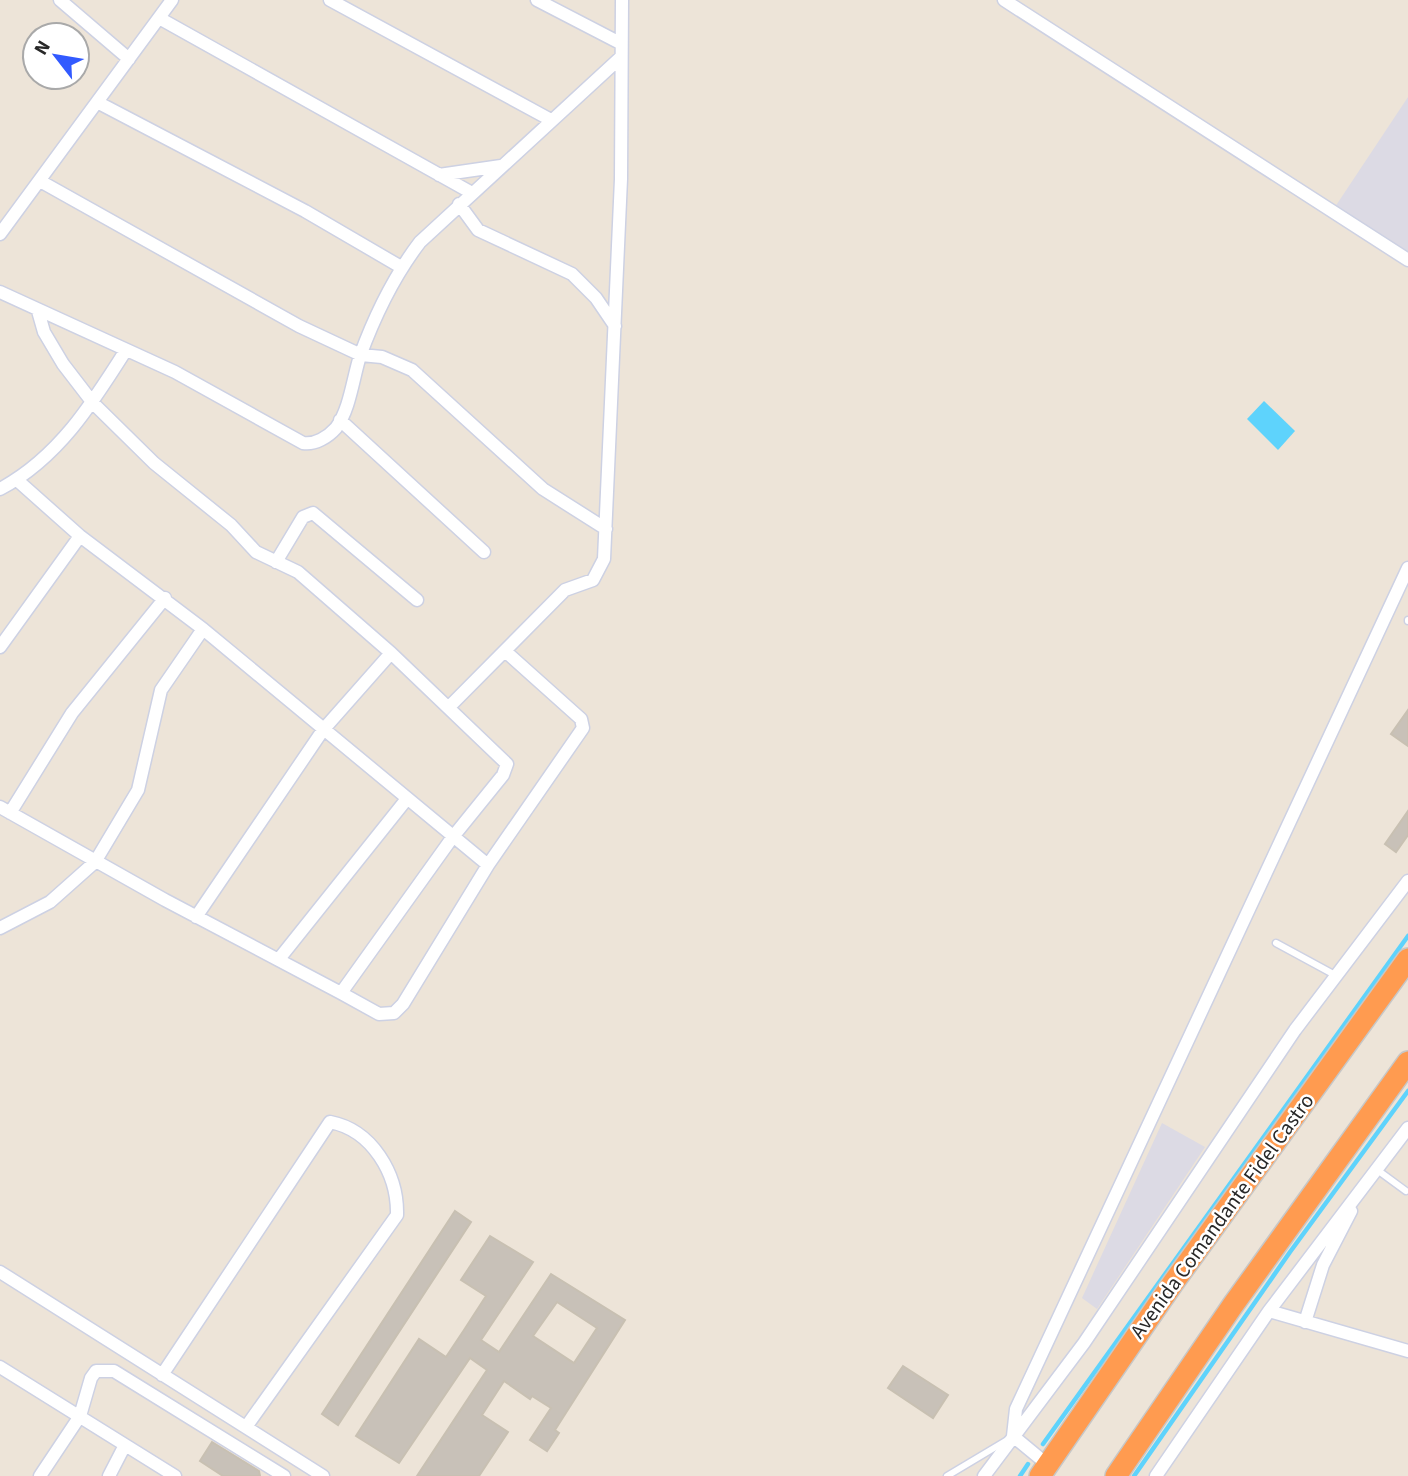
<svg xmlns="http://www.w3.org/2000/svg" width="1408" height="1476" font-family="'Source Sans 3',sans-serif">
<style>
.industrial{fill:#dcdae4}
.water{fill:#5ed3fc}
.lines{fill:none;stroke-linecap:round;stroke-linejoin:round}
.stream{stroke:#5ed3fc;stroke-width:4.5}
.building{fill:#c8c1b8;stroke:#c8c0b2;stroke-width:2;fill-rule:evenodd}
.lane-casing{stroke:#cdd1e3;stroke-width:9}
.street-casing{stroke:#cdd1e3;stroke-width:15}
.highway-casing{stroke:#c7c7c7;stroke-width:24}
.lane{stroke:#fff;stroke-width:6}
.street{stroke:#fff;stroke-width:12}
.highway{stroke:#ff9b50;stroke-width:21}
.labels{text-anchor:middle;stroke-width:5;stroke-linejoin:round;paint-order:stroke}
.street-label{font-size:21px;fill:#282828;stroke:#fff}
</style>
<rect width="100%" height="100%" fill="#ede4d8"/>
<!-- industrial -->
<path class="industrial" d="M1408,97v157l-73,-47z
M1162,1123l43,24 -108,162 -15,-11z"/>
<!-- water -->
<path class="water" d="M1264,401l31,30 -17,19 -31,-31z"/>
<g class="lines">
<!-- stream -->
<path class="stream" d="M1043,1444l365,-508
M1020,1476l8,-12
M1134,1476l156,-224 118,-161"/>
</g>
<!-- building -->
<path class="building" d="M1408,710v36l-17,-12z
M1408,811v24l-12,17 -11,-8z
M455,1211l16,11 -133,203 -16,-11z
M490,1236l43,26 -52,78 18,12 52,-78 74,46 -70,110 4,3 -12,18 -17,-11 21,-32 -19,-12 -2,3 -26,-18 -22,34 26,17 -29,44h-62l70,-106 -17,-12 -71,105 -43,-27 63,-97 27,18 18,-27 22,-34 -25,-16zM557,1302l40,26 -23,35 -41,-27z
M903,1366l45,29 -15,23 -45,-30z
M212,1442l47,29 1,5h-37l-23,-15z"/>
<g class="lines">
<defs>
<path id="lane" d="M1408,620v1
M1276,943l59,32
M1376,1169l30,22
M947,1476l62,-37"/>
<path id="street" d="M60,0l69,59
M330,0l221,120
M537,0l83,43
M1004,0l404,260
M159,18l313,175
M97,102l208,109 96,56
M439,175l62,-9
M40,181l259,145 62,29 21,2 30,13 131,119 63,40
M459,204l19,26 94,44 24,24 19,28
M0,234l172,-234
M0,292l175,80 128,71c12,2 25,-6 33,-15 14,-19 17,-50 24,-72 15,-41 34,-80 60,-114l200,-184
M38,311l6,21 19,32 30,39 61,60 77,62 25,27 42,20 93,81 116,111 -4,11 -51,63 -111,155
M340,420l144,132
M17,480l63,56 123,93 285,236
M0,489c58,-31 92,-85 126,-139
M276,562l27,-45 10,-4 104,87
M0,647l80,-111
M449,707l116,-117 28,-10 11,-21 17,-380 1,-179
M0,807l165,93 176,93 38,21 15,-1 9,-9 85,-139 95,-137 -2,-9 -76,-68
M10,813l62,-100 93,-115
M196,917l127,-187 68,-77
M0,928l50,-26 45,-40 43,-72 23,-100 42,-61
M279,959l127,-159
M0,1272l323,204
M1269,1311l139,40
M1305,1322l18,-57 28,-54
M0,1367l175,109
M162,1375l168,-253c42,8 68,52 67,93l-151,212
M1013,1436l3,-27 392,-841
M1013,1436l35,29
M40,1476l40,-60 11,-38 5,-7h18l170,105
M109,1476l16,-31
M984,1476l100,-133 211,-313 113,-149
M1156,1476l113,-165 139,-183"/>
<path id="highway" d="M1040,1476l133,-193 235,-324
M1116,1476l117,-171 175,-243"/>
</defs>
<!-- lane casing -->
<use href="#lane" class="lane-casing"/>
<!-- street casing -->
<use href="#street" class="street-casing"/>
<!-- highway casing -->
<use href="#highway" class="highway-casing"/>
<!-- lane -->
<use href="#lane" class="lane"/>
<!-- street -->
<use href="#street" class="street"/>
<!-- highway -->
<use href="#highway" class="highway"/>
</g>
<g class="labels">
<!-- street labels -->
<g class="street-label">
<text transform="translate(1222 1216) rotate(-54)" y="7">Avenida Comandante Fidel Castro</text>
</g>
</g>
<!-- north arrow -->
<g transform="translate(56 56) rotate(301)"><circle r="33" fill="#ffffff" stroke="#a9a9a9" stroke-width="2"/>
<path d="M0-5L12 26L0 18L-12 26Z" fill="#325aff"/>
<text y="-10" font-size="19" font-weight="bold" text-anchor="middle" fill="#282828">N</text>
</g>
</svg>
